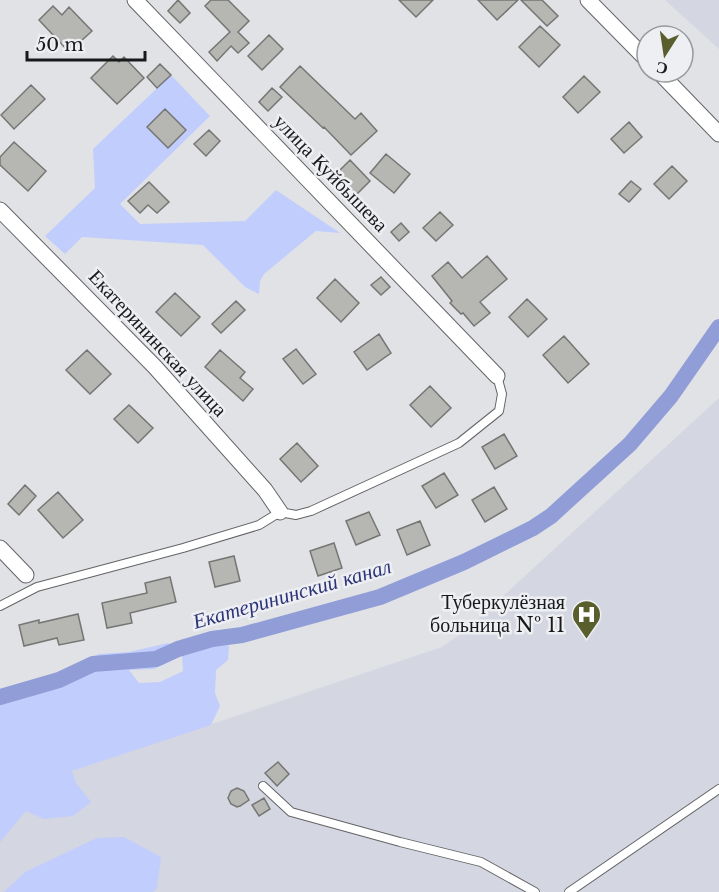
<svg xmlns="http://www.w3.org/2000/svg" width="719" height="892" font-family="'Libre Baskerville',serif">
<style>
.built{fill:#d4d6e1}
.green{fill:#c1cdfc}
.lines{fill:none;stroke-linecap:round;stroke-linejoin:round}
.canal{stroke:#909dd7;stroke-width:16}
.building{fill:#b6b6b3;stroke:#757673;stroke-width:1.5}
.service-casing{stroke:#636466;stroke-width:10}
.minor-casing{stroke:#636466;stroke-width:17}
.service{stroke:#fff;stroke-width:8}
.minor{stroke:#fff;stroke-width:15}
.labels{text-anchor:middle;stroke-width:5;stroke-linejoin:round;paint-order:stroke}
.street-label{font-size:20px;fill:#18191a;stroke:#eeeff2}
.poi-label{font-size:20px;fill:#18191a;stroke:#eeeff2;text-anchor:end}
.water-label{font-size:21px;font-style:italic;fill:#2c3479;stroke:#eeeff2}
</style>
<rect width="100%" height="100%" fill="#e1e2e5"/>
<!-- built -->
<path class="built" d="M665,0h54v49z
M719,398v494h-719v-97l442,-148 23,-16z"/>
<!-- green -->
<path class="green" d="M171,75l39,41 -90,88 20,20 105,-3 31,-31 64,43 -24,-2 -52,43 -4,7 -1,13 -14,-7 -42,-42 -121,-8 -17,17 -20,-18 50,-48 -2,-39z
M217,641l12,5 -1,14 -12,10 -1,23 5,13 -9,19 -139,46 4,12 15,19 -18,14 -29,3 -18,-8 -26,31v-153l56,-16 43,-19 30,-2 39,-9 10,6 -5,11 -19,9 -25,1 10,13 21,-1 23,-11 -1,-16 6,-6 16,-1z
M124,837l37,20 -4,31 -4,4h-149l21,-20 72,-34z"/>
<g class="lines">
<!-- canal -->
<path class="canal" d="M0,697l59,-17 34,-16 63,-5 22,-10 34,-10 30,-4 138,-38 84,-35 69,-34 18,-12 79,-72 41,-48 48,-69"/>
</g>
<!-- building -->
<path class="building" d="M178,0l12,13 -10,10 -12,-12z
M211,0h17l21,21 -11,11 11,11 -11,10 -7,-7 -14,15 -8,-9 21,-20 -25,-26z
M399,0h34l-17,17z
M478,0h40l-21,20z
M521,0h21l16,16 -11,10z
M53,6l9,9 7,-8 23,24 -23,21 -30,-32z
M540,26l20,19 -21,22 -20,-20z
M269,35l14,14 -21,21 -14,-14z
M113,56l6,6 5,-5 20,21 -27,26 -26,-26z
M160,64l11,11 -14,13 -10,-11z
M300,66l55,53 6,-6 16,18 -26,24 -27,-28 -1,1 -43,-41z
M584,76l16,16 -22,21 -15,-16z
M31,85l14,14 -31,30 -13,-14z
M272,88l10,9 -14,14 -9,-9z
M165,109l21,21 -18,18 -21,-21z
M629,122l13,15 -18,16 -13,-14z
M209,130l11,11 -14,15 -12,-12z
M14,142l32,29 -18,20 -28,-26v-8z
M386,154l24,20 -16,19 -24,-20z
M350,160l20,21 -15,15 -21,-20z
M672,166l15,15 -18,18 -15,-15z
M631,181l10,8 -12,13 -10,-8z
M149,182l20,20 -12,11 -9,-8 -8,8 -12,-12z
M440,212l13,13 -17,16 -13,-13z
M401,223l8,9 -10,9 -8,-9z
M487,256l20,23 -27,23 10,11 -16,13 -11,-13 -2,1 -11,-11 2,-2 -20,-25 16,-14 14,16z
M381,277l9,10 -9,8 -10,-10z
M335,279l24,24 -18,19 -24,-24z
M175,293l25,24 -19,19 -25,-24z
M527,299l20,20 -19,18 -19,-20z
M236,301l9,9 -24,23 -9,-9z
M379,334l12,19 -24,17 -13,-18z
M564,336l25,28 -21,19 -25,-28z
M296,349l20,25 -13,10 -20,-25z
M87,350l24,24 -21,20 -24,-24z
M220,350l25,22 -5,6 13,11 -10,12 -38,-34z
M430,386l21,22 -20,19 -21,-22z
M129,405l24,23 -15,15 -24,-24z
M504,434l13,22 -22,13 -13,-22z
M297,443l21,23 -17,16 -21,-23z
M444,473l14,22 -22,13 -14,-22z
M25,485l11,11 -17,19 -11,-11z
M494,487l13,22 -22,13 -13,-22z
M58,492l25,28 -20,18 -25,-28z
M369,512l11,23 -24,10 -10,-24z
M420,521l10,24 -23,10 -10,-25z
M334,543l8,25 -24,8 -8,-25z
M234,556l6,25 -25,6 -6,-25z
M170,577l6,25 -46,11 2,10 -25,5 -5,-25 45,-10 -2,-10z
M78,614l6,26 -25,5 -2,-7 -33,8 -5,-21 20,-5v3z
M278,762l11,12 -12,12 -12,-13z
M237,788l7,3 5,9 -9,6 -3,1 -6,-3 -3,-6 3,-7z
M264,798l6,11 -11,7 -7,-11z"/>
<g class="lines">
<defs>
<path id="service" d="M0,606l37,-19 146,-39 76,-23 21,-13 16,3 15,-4 148,-68 40,-32 3,-17 -5,-18
M263,786l28,26 109,30 81,20 54,30
M569,892l150,-103"/>
<path id="minor" d="M135,0l362,376
M588,0l59,60
M659,72l60,62
M0,210l155,157 110,123 15,22
M0,548l26,27"/>
</defs>
<!-- service casing -->
<use href="#service" class="service-casing"/>
<!-- minor casing -->
<use href="#minor" class="minor-casing"/>
<!-- service -->
<use href="#service" class="service"/>
<!-- minor -->
<use href="#minor" class="minor"/>
</g>
<!-- icons -->
<defs>
<symbol id="hospital-pin" viewBox="-11 -11 22 30"><path d="M0 17L-7.5 6A9.5 9.5 0 1 1 7.5 6Z" fill="#595e2c" stroke="#eeeff2"/><path d="M-5-5h3v3.5h4V-5h3V5h-3V1.5h-4V5h-3Z" fill="#fff"/></symbol>
</defs>
<g fill-rule="evenodd">
<use href="#hospital-pin" x="570" y="598" width="33" height="45"/>
</g>
<g class="labels">
<!-- street labels -->
<g class="street-label">
<text transform="translate(331 173) rotate(46)" y="7">улица Куйбышева</text>
<text transform="translate(158 343) rotate(47)" y="7">Екатерининская улица</text>
</g>
<!-- poi labels -->
<g class="poi-label">
<text x="565" y="609">Туберкулёзная<tspan x="565" dy="23">больница № 11</tspan></text>
</g>
<!-- water labels -->
<g class="water-label">
<text transform="translate(292 594) rotate(-16)" y="7">Екатерининский канал</text>
</g>
</g>
<!-- north arrow -->
<g transform="translate(665 54) rotate(192)"><circle r="28" fill="#eeeff2" stroke="#98999c" stroke-width="1.5"/>
<path d="M0-4.5L10 22L0 15L-10 22Z" fill="#595e2c"/>
<text y="-9" font-size="16" font-weight="bold" text-anchor="middle" fill="#18191a">С</text>
</g>
<!-- scale -->
<path d="M27 51v9h118v-9" fill="none" stroke="#18191a" stroke-width="3"/>
<text x="36" y="51" font-size="18" fill="#18191a" stroke="#eeeff2" stroke-width="4.5" paint-order="stroke">50 m</text>
</svg>
